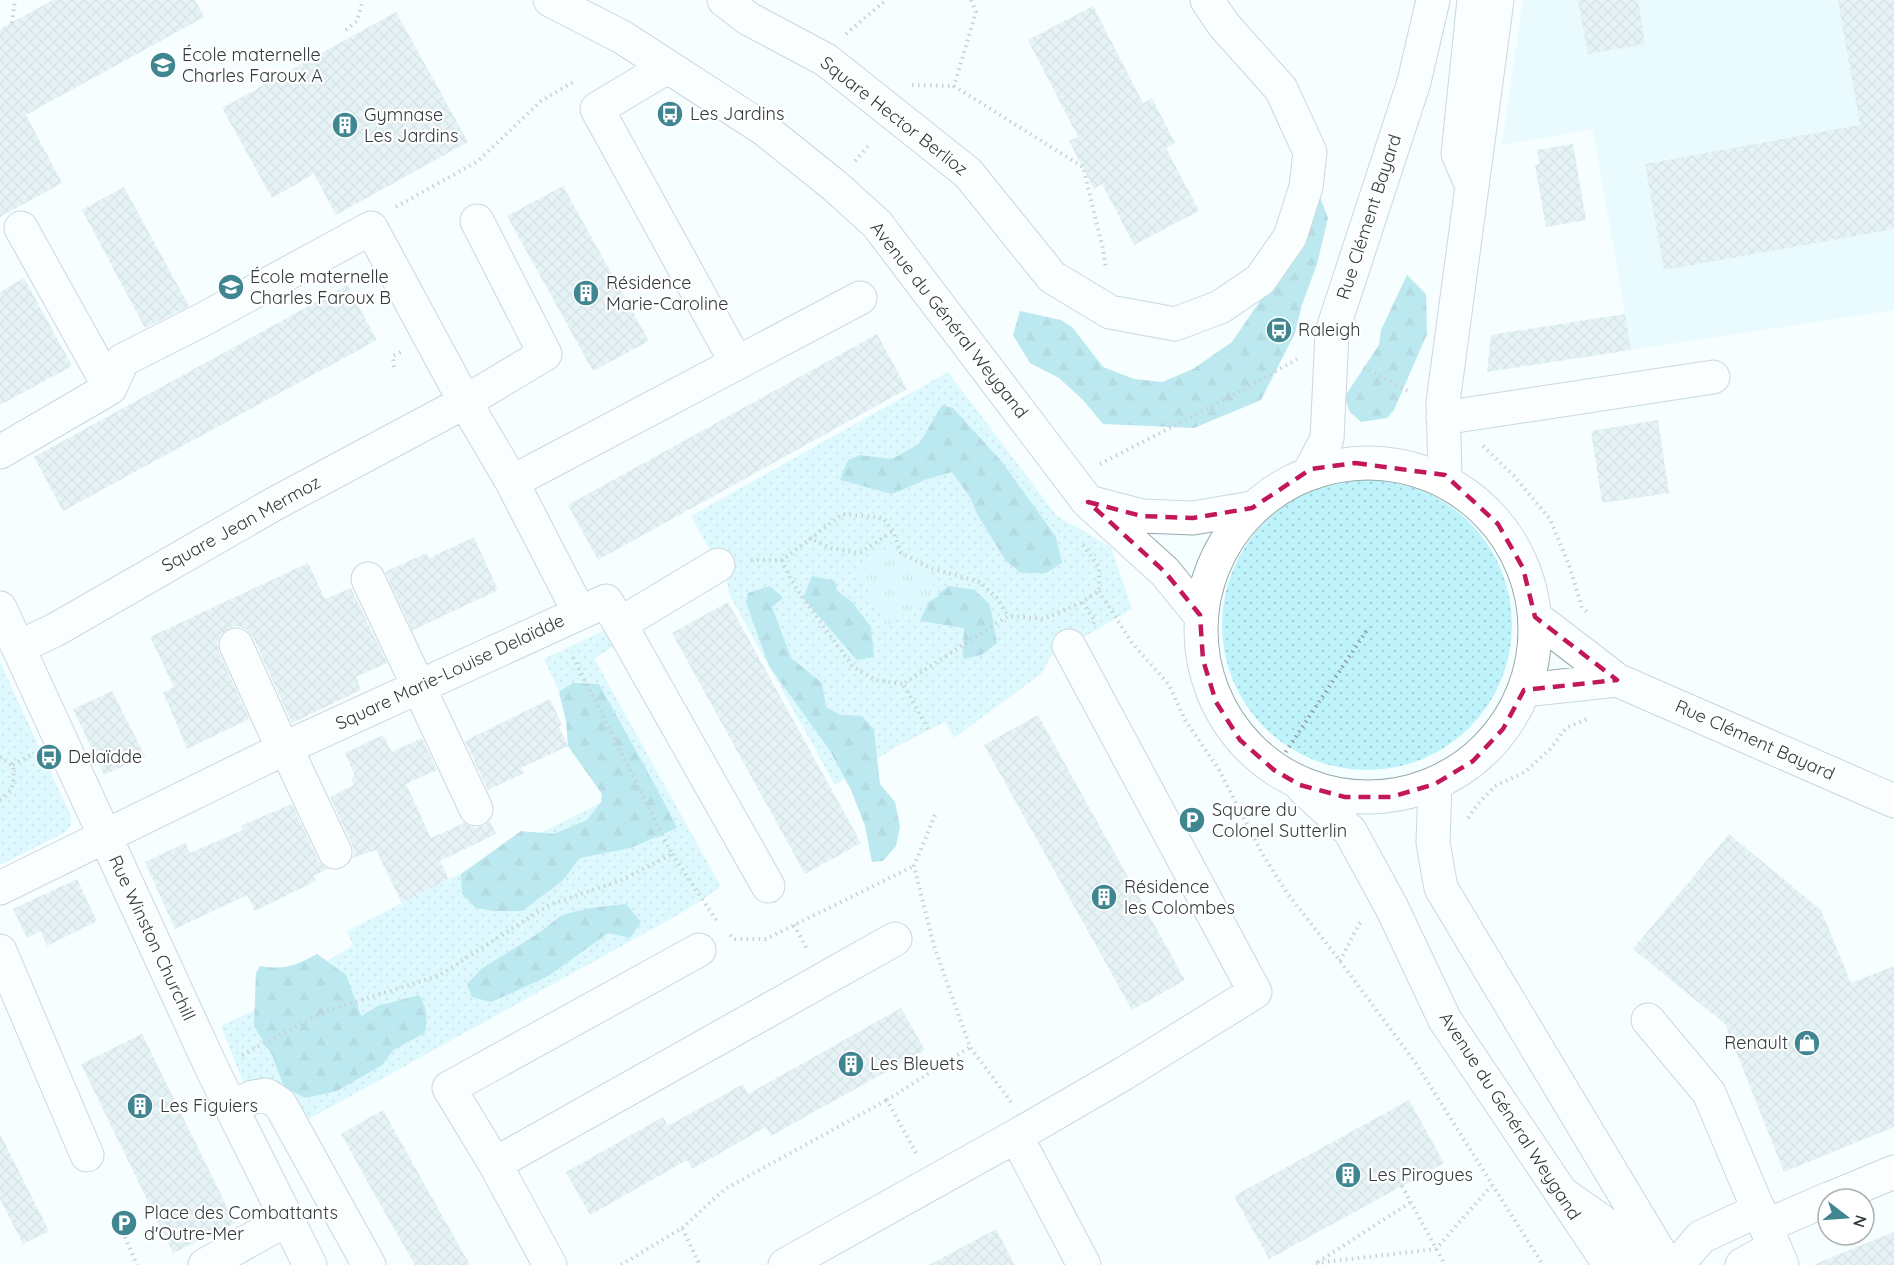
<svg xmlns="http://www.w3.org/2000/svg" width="1894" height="1265" font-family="Quicksand,sans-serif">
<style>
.built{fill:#daf9fe}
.grass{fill:url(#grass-dots)}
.forest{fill:url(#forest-firs)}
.park{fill:url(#park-tufts)}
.building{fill:url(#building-cross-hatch)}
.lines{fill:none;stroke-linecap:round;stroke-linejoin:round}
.minor-casing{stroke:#97abae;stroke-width:35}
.major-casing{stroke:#97abae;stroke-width:35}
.path{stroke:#939c9d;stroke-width:4;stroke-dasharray:1.5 4.5;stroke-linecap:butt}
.minor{stroke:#fff;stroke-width:33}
.major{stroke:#fff;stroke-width:33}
.marked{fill:none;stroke:#c2185b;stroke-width:4.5;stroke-dasharray:12 8;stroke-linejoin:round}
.labels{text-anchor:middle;stroke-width:4.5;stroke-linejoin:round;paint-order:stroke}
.poi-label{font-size:18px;fill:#323a3c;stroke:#fff;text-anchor:start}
.street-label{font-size:18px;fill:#323a3c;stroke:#fff}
</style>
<defs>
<pattern id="grass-dots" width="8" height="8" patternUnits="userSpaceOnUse" patternTransform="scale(1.5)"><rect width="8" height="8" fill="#bef3fc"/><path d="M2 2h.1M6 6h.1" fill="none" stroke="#a4d1d9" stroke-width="1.8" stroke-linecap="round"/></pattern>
<pattern id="forest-firs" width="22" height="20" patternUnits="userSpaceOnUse" patternTransform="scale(1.5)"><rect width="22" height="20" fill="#76cfde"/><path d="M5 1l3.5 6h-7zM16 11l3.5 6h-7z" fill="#67b2bf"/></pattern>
<pattern id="park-tufts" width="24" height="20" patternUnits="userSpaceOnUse" patternTransform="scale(1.5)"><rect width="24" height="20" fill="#bef3fc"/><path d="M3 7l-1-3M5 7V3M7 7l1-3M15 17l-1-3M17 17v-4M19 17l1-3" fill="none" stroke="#a4d1d9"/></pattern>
<pattern id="building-cross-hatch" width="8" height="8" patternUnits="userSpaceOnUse" patternTransform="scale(1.5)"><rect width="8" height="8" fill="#d1e6ea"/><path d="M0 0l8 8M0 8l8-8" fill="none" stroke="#b4c6ca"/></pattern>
</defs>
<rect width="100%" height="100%" fill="#f5feff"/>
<!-- built -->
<path class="built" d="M1523,0h371v310l-263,40 -38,-221 -91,16z"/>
<!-- grass -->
<path class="grass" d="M948,372l109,144 54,31 21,62 -81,47 -10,18 -87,64 -9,-16 -49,25 -61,38 -105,-189 -4,-18 -35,-62z
M1222 625a145 145 0 1 1 290 0a145 145 0 1 1-290 0Z
M605,630l11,15 -22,13 127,229 -38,25 -383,212 -40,-43 -17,1 -22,-56 41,-19 -2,-4 93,-58 -6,-14 261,-132 -64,-140z
M0,662l71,154v9l-7,8 -64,32z"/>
<!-- forest -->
<path class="forest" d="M1315,184l13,34 -11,46 -15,41 -7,28 -34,67 -67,28 -91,-4 -20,-24 -24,-22 -29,-15 -17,-28 7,-24 41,9 11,7 31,40 31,12 28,3 31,-13 39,-27 53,-78z
M1407,275l19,19 1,40 -33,76 -7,8 -26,4 -12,-11 -4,-15 34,-51 2,-15z
M942,405l11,3 49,54 54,75 6,26 -16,10h-25l-15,-12 -29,-47 -6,-15 -19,-27 -25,7 -35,15 -52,-14 8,-20 12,-5 32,4 27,-15z
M812,576l23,5 2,10 15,11 19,25 3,30 -17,3 -54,-62z
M770,586l13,12 -11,9 19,51 31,25 4,24 14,8 22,1 12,14 6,54 15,18 5,25 -4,19 -13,15 -11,1 -7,-36 -14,-36 -22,-41 -60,-83 -23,-64 2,-9z
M949,586l26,4 15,15 7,38 -16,12 -18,4 1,-31 -44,-7 9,-20z
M573,683l26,1c26,48 54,95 78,144l-47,20 -50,10 -18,23 -40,30h-29l-17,-3 -14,-14 -1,-20 60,-43 33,3 33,-14 14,-18 1,-8 -34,-48 -2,-25 -7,-29z
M626,904l15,18 -11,16 -22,-5 -61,44 -56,25 -19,-5 -5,-13 14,-15 58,-36 23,-18 28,-7z
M317,954l29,21 15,41 17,-10 41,-11c8,13 9,23 6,38l-32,17 -11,15 -45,26 -32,7 -21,-11 -11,-30 -19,-31 2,-53 4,-7c25,4 35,0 57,-12z"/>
<!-- park -->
<path class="park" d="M892,546l8,14 15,-8 24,44 -53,29 -31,-58z"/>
<!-- building -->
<path class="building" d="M53,0h142l9,17 -178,98 36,68 -62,34v-188z
M1578,0h60l7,44 -57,10z
M1838,0h56v229l-230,41 -19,-106 215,-39z
M1093,6l50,97 9,-5 23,45 -9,5 33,63 -65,34 -32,-61 -8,5 -25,-48 9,-4 -50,-97z
M396,12l72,130 -132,73 -22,-41 -42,24 -50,-90z
M1573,144l13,76 -40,7 -11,-62 5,-1 -3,-14z
M563,186l86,155 -56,30 -86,-155z
M124,187l65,119 -44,22 -63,-118z
M24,278l48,88 -72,39v-113z
M347,285l30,55 -314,171 -29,-54z
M1625,314l6,36 -144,22 4,-37z
M877,334l30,55 -309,171 -30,-55z
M1658,420l11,73 -67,10 -11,-72z
M474,537l24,53 -85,40 7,17 -35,-75 41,-19 3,5z
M308,563l17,36 26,-11 36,75 -31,14 5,13 -69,33 -39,-86 -7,-8 -9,-3 -8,2 -9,7 -3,8 2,9 30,67 -62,30 -24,-57 11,-5 -24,-50z
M728,602l133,241 -56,31 -133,-241z
M112,691l33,65 -41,19 -31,-66z
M550,699l12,26 -3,2 9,19 -47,22 3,5 -36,17 -23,-49z
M1038,715l147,265 -53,30 -148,-265z
M383,735l9,17 30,-14 15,32 -31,14 25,54 33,-15 11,5 8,-2 7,-5 6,13 -56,27 9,18 -47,24 -26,-53 -24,8 2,-5 -2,-9 -22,-47 24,-12 -3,-7 4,-2 -10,-23z
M292,804l26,56 10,9 -15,7 3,5 -61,30 -8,-16 -72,34 -30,-67 40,-19 5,10 53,-23 -2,-4 20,-9z
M1729,834l92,76 30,73 43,-17v161l-110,45 -59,-148 -92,-75z
M77,879l20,42 -50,25 -6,-15 -14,7 -14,-29z
M901,1008l24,42 -154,86 -5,-9 -74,42 -5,-9 -97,55 -24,-43 97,-55 5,9 75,-42 5,10z
M142,1034l93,189 -62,30 -92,-189z
M1409,1100l35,63 -175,96 -35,-63z
M383,1110l57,102 30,53h-55l-43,-75 -31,-56z
M0,1134l49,97 -26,13 -23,-45z
M996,1229l19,36h-86z
M1894,1232v33h-78l-1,-1z"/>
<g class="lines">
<defs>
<path id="minor" d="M550,0l72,37 142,92 71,57 42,38 211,278 77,70 35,43
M724,0l25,19 77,41 142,113 84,104 58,35 65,12 45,-17 40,-27 30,-43 16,-50 4,-35 -29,-63 -58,-65 -16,-24
M667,67l-70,42 139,253
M1472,186l-14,-32 16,-154
M110,388l13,-28 79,-40 169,-92 94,174 47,80 67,130
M1443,418l270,-41
M0,452l110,-64 -89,-160
M512,482l348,-184
M1092,503l50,13 51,2 59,-10
M368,579l108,230
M0,608l213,463 97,194
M1535,617l82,63 277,121
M620,624l98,-59
M236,645l47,104
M19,647l36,-17 219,-126 191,-102 80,-48 -68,-133
M1524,690l93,-10
M286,748l49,104
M0,888l283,-139 323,-148 14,23 148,262
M0,951l87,204
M1648,1020l61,73 73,172
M232,1107l21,-10 13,-2 14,9 89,161
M1016,1136l68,129
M495,1164l-46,-76 250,-138
M1563,1194l44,31 31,40
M1829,1199l65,-27
M1766,1226l62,-27
M205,1265l81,-45
M550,1265l-55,-101 400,-225
M785,1265l231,-129 107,-62 132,-82 -186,-346
M1677,1265l24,-28 58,-27
M1742,1265l32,-18"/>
<path id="major" d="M1201 630a167 167 0 1 1 334 0a167 167 0 1 1-334 0Z
M1311,469l16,-30 5,-107 82,-250 19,-82
M1445,475l-2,-73 54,-402
M1435,784l-2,59 8,45 226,377
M1303,788l47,43 42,77 53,112 165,245"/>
</defs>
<!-- minor casing -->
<use href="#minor" class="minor-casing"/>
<!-- major casing -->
<use href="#major" class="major-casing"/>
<!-- path -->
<path class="path" d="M971,0l5,12 -22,74 129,81 20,82 3,20
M12,23l3,-23
M346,30l11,-9 6,-21
M846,34l40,-34
M912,85l42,1
M855,161l13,-15
M396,207l82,-46 63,-60 34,-20
M394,367l-1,-11 8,-4
M1364,367l46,25
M1483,446l31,30 36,43 19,46 13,42 5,5
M1100,464l143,-74 54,-31
M809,538l22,10 29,5 33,-22
M1083,545l16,22v24l-17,11 13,19 -3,4
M751,560h31l61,-46 40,4 10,13 8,22 29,15 50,14 17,16 11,18
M782,560l8,18 13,20 50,69 23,13 27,4
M1099,591l33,52 37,42 16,35 33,48 45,87 24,38 47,60 81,109 128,203
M928,729l-25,-45 105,-68 36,3 38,-17
M0,757l13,8c2,15 1,27 -13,35
M1279,762l90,-135
M13,765l18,-10
M935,815l-21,51 20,80 36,101 41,55
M1468,818l10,-14 17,-18 30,-14 25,-23 16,-21 23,-10
M672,854l45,67
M794,925l14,26
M730,935l5,4h31l148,-73
M1340,961l19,-37 2,-2
M242,1055l81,-43 115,-36 111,-71 73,-25 50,-26 -101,-201
M916,1153l-29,-53 83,-53
M1402,1186l43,79
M682,1228l43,-39 162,-89
M125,1237l12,28
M1318,1262l93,-60
M1316,1263l120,-14 55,-63
M621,1265l61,-37 18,37"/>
<!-- minor -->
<use href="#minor" class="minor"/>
<!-- major -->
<use href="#major" class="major"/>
</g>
<!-- marked area -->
<path d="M0 0H1894V1265H0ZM1355,463l90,12 53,49 25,44 12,49 82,63 -93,10 -21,39 -30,32 -38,23 -44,13h-46l-45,-12 -26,-15 -34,-30 -24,-38 -13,-42 -3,-45 -35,-43 -77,-70 54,14 51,2 59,-10 59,-39z" fill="#f5feff" fill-opacity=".55" fill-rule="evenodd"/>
<path class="marked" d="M1355,463l90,12 53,49 25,44 12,49 82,63 -93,10 -21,39 -30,32 -38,23 -44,13h-46l-45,-12 -26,-15 -34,-30 -24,-38 -13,-42 -3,-45 -35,-43 -77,-70 54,14 51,2 59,-10 59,-39z"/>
<!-- icons -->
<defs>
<symbol id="school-disc" viewBox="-11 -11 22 22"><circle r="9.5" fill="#408691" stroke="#fff"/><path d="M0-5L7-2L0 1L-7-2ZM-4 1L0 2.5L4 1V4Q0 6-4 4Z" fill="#fff"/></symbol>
<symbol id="bus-disc" viewBox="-11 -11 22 22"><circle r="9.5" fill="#408691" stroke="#fff"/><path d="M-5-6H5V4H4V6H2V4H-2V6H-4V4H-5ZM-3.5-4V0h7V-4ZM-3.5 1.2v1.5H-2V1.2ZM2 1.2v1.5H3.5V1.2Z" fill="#fff"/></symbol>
<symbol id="building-disc" viewBox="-11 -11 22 22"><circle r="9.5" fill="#408691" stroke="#fff"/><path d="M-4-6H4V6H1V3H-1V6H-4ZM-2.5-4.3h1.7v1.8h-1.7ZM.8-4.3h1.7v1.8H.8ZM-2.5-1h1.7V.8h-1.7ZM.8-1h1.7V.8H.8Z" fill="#fff"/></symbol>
<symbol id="parking-disc" viewBox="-11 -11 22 22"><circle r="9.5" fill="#408691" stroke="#fff"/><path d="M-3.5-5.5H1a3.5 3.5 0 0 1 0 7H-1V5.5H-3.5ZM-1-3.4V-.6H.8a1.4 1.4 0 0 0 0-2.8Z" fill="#fff"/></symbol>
<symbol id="shop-disc" viewBox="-11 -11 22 22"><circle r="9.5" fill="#408691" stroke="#fff"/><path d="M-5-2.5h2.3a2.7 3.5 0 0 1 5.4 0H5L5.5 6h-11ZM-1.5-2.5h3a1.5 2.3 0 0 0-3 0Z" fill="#fff"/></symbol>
</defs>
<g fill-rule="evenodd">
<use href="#school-disc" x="148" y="50" width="30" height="30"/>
<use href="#bus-disc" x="655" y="99" width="30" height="30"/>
<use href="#building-disc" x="330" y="110" width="30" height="30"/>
<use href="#school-disc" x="216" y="272" width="30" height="30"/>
<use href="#building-disc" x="571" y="278" width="30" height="30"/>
<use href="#bus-disc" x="1264" y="315" width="30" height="30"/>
<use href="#bus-disc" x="34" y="742" width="30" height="30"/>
<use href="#parking-disc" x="1177" y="805" width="30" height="30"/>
<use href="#building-disc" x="1089" y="882" width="30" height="30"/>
<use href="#shop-disc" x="1792" y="1028" width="30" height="30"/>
<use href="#building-disc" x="836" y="1049" width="30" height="30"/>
<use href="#building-disc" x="125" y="1091" width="30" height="30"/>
<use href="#building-disc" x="1333" y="1160" width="30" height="30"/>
<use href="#parking-disc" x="109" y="1208" width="30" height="30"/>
</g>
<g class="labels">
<!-- poi labels -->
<g class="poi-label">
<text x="182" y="61">École maternelle<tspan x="182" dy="21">Charles Faroux A</tspan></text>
<text x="690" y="120">Les Jardins</text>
<text x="364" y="121">Gymnase<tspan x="364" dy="21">Les Jardins</tspan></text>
<text x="250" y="283">École maternelle<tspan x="250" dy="21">Charles Faroux B</tspan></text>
<text x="606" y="289">Résidence<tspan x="606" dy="21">Marie-Caroline</tspan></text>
<text x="1298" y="336">Raleigh</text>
<text x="68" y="763">Delaïdde</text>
<text x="1212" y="816">Square du<tspan x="1212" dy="21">Colonel Sutterlin</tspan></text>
<text x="1124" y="893">Résidence<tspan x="1124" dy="21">les Colombes</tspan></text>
<text x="1788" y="1049" text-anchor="end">Renault</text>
<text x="870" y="1070">Les Bleuets</text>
<text x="160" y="1112">Les Figuiers</text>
<text x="1368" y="1181">Les Pirogues</text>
<text x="144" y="1219">Place des Combattants<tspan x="144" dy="21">d'Outre-Mer</tspan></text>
</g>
<!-- street labels -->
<g class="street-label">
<text transform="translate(894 116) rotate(38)" y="6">Square Hector Berlioz</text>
<text transform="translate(1369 217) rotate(-72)" y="6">Rue Clément Bayard</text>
<text transform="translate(949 320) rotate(52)" y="6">Avenue du Général Weygand</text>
<text transform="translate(241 524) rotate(-29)" y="6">Square Jean Mermoz</text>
<text transform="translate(450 672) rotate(-25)" y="6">Square Marie-Louise Delaïdde</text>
<text transform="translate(1755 740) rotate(24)" y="6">Rue Clément Bayard</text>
<text transform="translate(152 938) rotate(65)" y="6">Rue Winston Churchill</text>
<text transform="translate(1510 1116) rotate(57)" y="6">Avenue du Général Weygand</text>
</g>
</g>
<!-- north arrow -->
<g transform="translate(1846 1217) rotate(107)"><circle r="28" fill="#ffffff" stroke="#adb0b1" stroke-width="1.5"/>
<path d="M0-4.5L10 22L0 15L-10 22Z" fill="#408691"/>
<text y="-9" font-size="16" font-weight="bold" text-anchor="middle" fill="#323a3c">N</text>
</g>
</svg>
